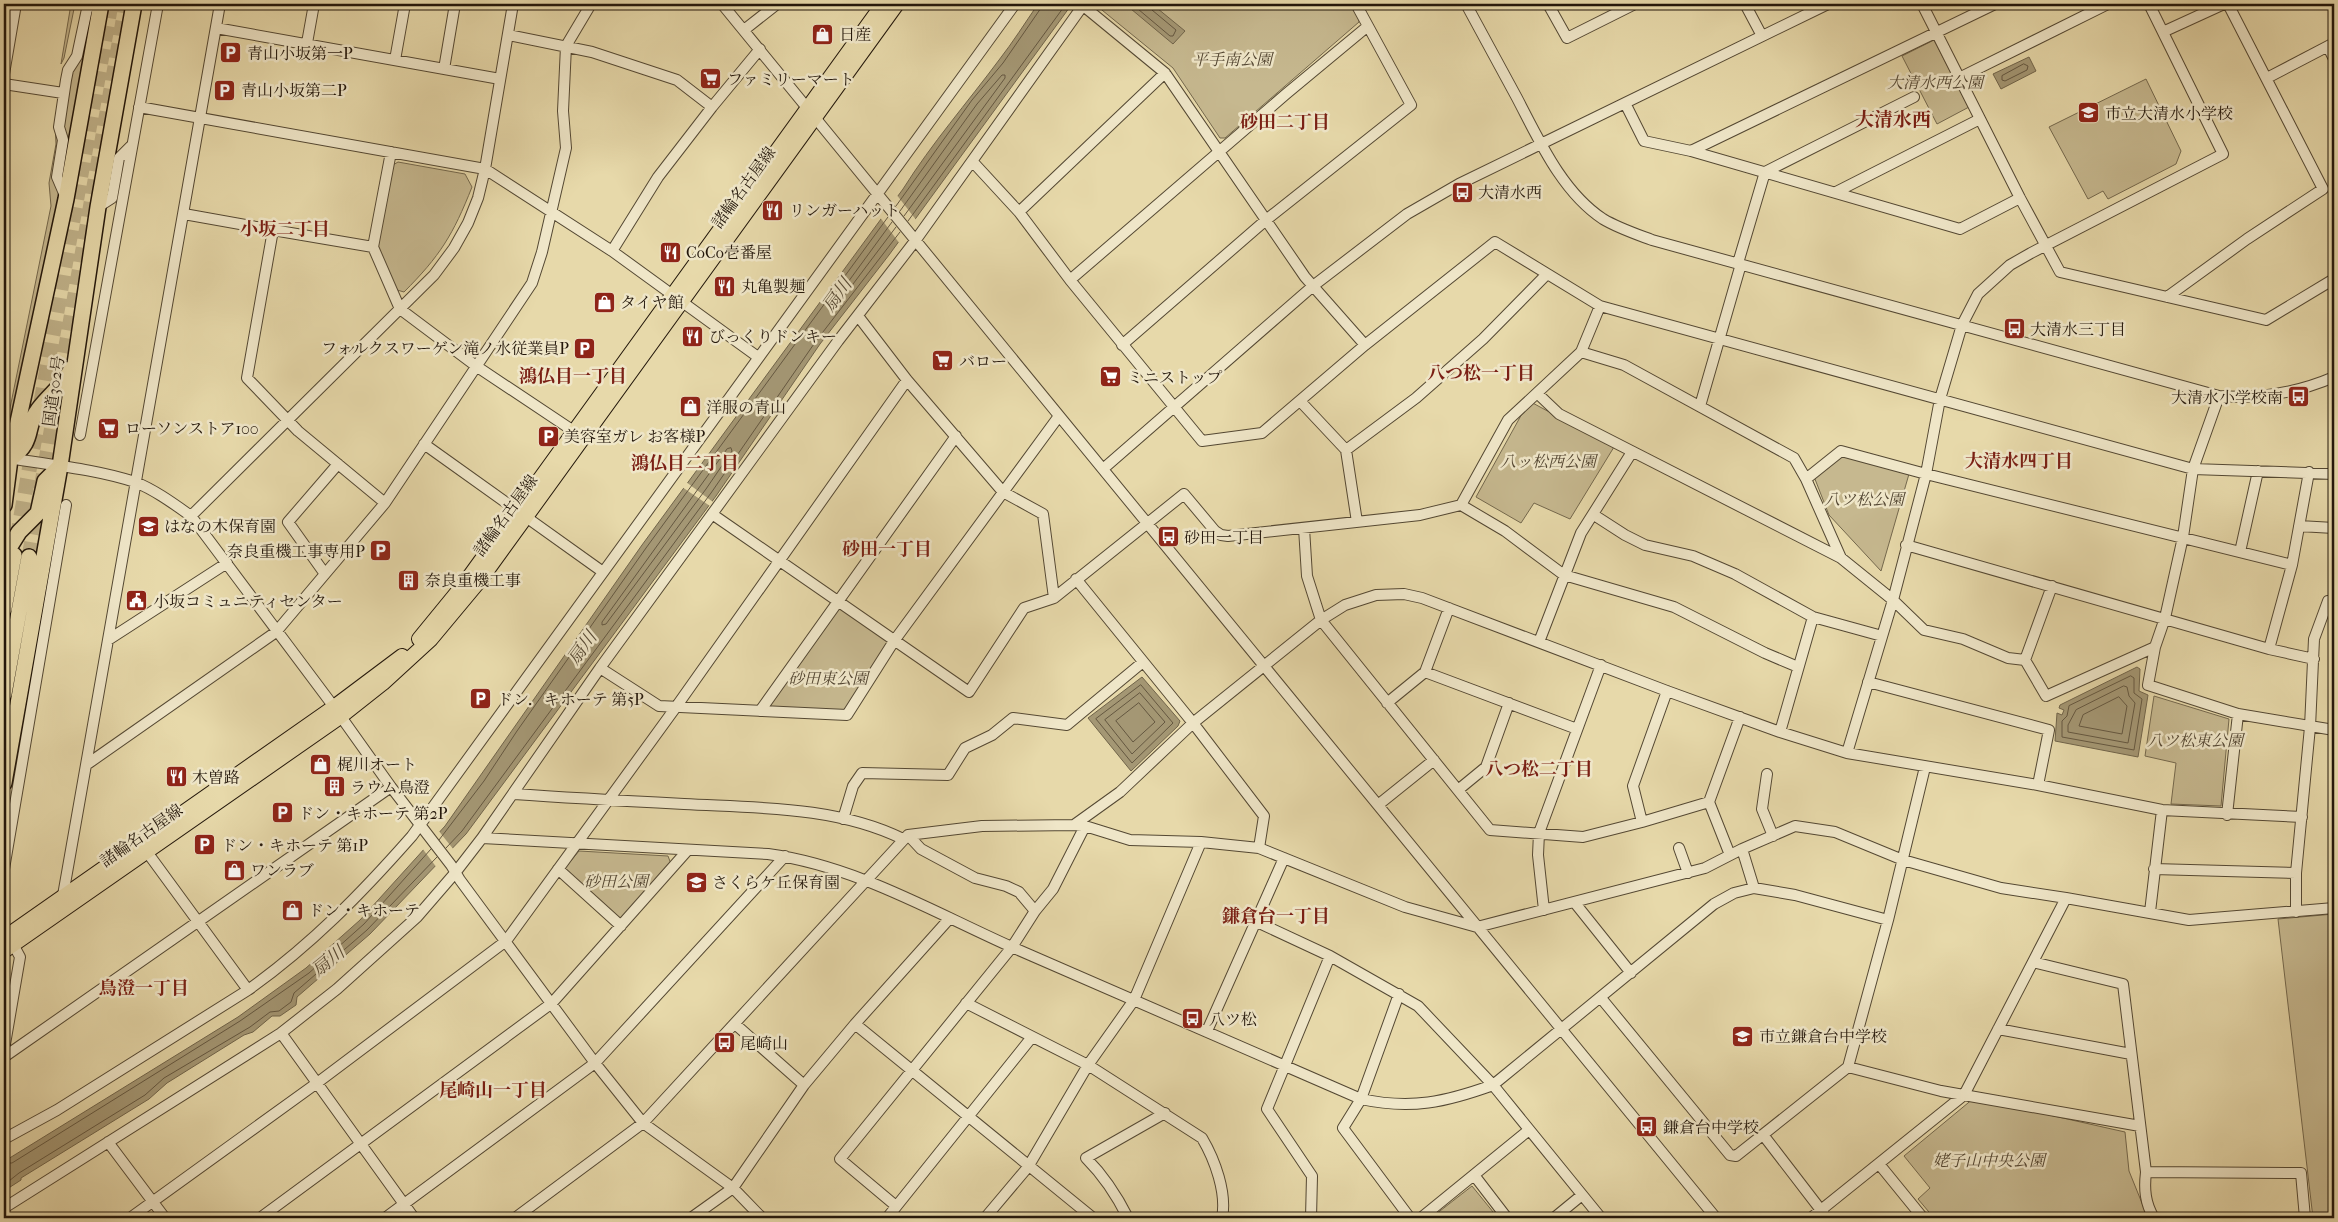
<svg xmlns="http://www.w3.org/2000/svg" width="2338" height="1222" font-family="'IM FELL French Canon','Noto Serif JP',serif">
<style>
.green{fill:#c6b88f;stroke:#74684d}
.water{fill:#a49774;stroke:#70644a}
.pier{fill:#e7d9aa}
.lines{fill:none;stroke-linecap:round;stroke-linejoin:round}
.shore{stroke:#645740;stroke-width:1}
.highway-tunnel{stroke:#c0b28a;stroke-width:15;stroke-dasharray:15 8;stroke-linecap:butt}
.minor-casing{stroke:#544833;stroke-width:12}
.major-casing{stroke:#23170b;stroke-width:16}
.highway-casing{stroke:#23170b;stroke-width:18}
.minor{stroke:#efe6c8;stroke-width:10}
.major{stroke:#e7d9aa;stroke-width:14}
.highway{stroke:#e7d9aa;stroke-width:15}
.labels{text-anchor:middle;stroke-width:5;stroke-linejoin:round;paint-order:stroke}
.poi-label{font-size:16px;fill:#23170b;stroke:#efe6c8;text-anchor:start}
.park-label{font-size:16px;font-style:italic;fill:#544733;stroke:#efe6c8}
.street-label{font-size:16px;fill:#23170b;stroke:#efe6c8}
.neighbourhood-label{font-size:18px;font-weight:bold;fill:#7a1f14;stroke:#efe6c8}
.water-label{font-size:18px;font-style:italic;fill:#574a35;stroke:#efe6c8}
.quarter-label{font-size:19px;font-weight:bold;fill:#7a1f14;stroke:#efe6c8}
</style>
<rect width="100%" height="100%" fill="#e7d9aa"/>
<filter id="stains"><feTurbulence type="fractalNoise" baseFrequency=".004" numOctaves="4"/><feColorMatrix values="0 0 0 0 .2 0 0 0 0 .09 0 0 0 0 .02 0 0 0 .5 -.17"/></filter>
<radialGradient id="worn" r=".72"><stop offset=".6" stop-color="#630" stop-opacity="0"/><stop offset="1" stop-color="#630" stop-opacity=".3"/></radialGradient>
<!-- green -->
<path class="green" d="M71,4h4l-11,54 -3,6z
M1098,4h253l8,14v4l-134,116h-5l-47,-70 -76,-62z
M92,13l1,2 -30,162 -1,-46 9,-60 18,-57z
M1934,40l35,67 -32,17 -35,-68z
M2146,79l35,72 -5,13 -68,35 -5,-8 -15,8 -39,-72z
M55,123l4,13 -5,45 6,15 -49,233 -5,-1 45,-222 -2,-23 7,-39z
M398,162l67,12 7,13c-19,48 -32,69 -68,105l-7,-2 -20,-44 16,-81z
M1529,401l85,46 -44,72 -36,-16 -13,20 -45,-26z
M1836,453l73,21 -28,97 -52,-56 -16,-41z
M838,601l56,40 -47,74 -87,-4z
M2154,696l75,23 -8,87 -50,-2 5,-41 -31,-7z
M579,851l89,5 3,8 -50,55h-5l-51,-46v-5z
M2334,914v304h-21l-35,-299z
M1974,1098l151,34 4,39 19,47h-214l-16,-19 12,-11 -26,-32z
M1472,1186l26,32h-67z"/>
<!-- water -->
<path class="water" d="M1038,4h34l-183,251 -69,89 -104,152 -250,338 -96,100 -73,63 -1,8 -16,11h-8l-19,16 -9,3 -77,48 -18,16 -128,79v2l-17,11v-32l3,-2 1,2 230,-142 68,-49 54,-48 85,-94 197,-281 261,-356c29,-46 64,-86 96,-129 14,-18 26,-37 39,-56z
M1125,4h27l33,27 -12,13z
M2029,57l7,14 -35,18 -8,-15z
M2137,667l3,2 -1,22 9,4 -10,62 -83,-16 2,-28 5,2 2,-5 -5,-2 1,-3z
M1142,677l38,44 -2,5 -47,45 -43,-53z"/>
<!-- pier -->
<path class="pier" d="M896,194l21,27 -17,23 -21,-28z
M686,482l27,20 -3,4 -28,-19z
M438,830l16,20 -17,18 -15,-20z"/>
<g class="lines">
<!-- shore -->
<path class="shore" d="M1132,4l38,32h3l3,-6 -24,-20 -2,-6
M2024,64l4,2 -1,4 -22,11 -3,-1v-4z
M896,206l76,-106 31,-37 38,-55 1,-4
M900,211l77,-107 25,-29h3v3l-101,138
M908,221l158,-217
M892,222l-52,71v3h4l52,-69
M731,448l1,3 -26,38 -100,135 -4,1v-3l125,-173z
M2131,676l3,2v15l8,6 -8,51 -72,-13v-16l5,-5 2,-10z
M1141,685l32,38 -41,40 -36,-44z
M2124,686l3,1 2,9 6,7 -7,40 -60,-11v-7l8,-15z
M1140,693l25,29 -33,32 -27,-34z
M2119,697l8,9 -5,28 -43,-8 4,-11z
M1139,703l16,19 -22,20 -17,-21z
M439,840l45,-59 33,-50 129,-183 242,-331
M446,848l16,-17 249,-338 105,-152 84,-109
M4,1163h8l228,-142 69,-48 55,-49 67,-75
M4,1185l15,-12 126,-78 19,-17 86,-51 20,-15 9,-1 12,-9 3,-9 73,-63 70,-73"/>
<!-- highway-tunnel -->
<path class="highway-tunnel" d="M17,539l94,-535
M29,557l97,-553"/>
<defs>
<path id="minor" d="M722,4l994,1214
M1081,4l84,69 140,204 60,68
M1466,4c17,31 34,63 51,94 22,42 45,94 86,121 15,9 33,15 49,21l567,156c41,3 78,-3 115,-19
M1548,4l19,34 68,-34
M1745,4l17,32
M1922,4l98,194 40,74 206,48 68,-41
M216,28l284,51
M744,30l33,-26
M2165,31l59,-27
M508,35l84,17 85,28 35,27
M307,43l7,-39
M2328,47l6,12
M395,60l10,-56
M444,69l11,-65
M4,74l12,-70
M1959,78l149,-74
M2267,78l67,-35
M4,84l59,9
M1625,103l19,38 47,10 269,78 60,-31
M139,107l346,62 127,82 146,106
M1691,151l304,-147
M391,152l-18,95 27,62 76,57 99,66
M972,161l47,51 51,68 132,161 60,-8 103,-88 130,-103 105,64 593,163 141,5
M1765,172l149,-75
M1836,192l144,-73
M66,198l-9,-21 6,-37 -4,-13 7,-47 2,-10 9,-14 10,-47 6,-5
M98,207l14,-9 7,-40 12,-12
M1019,212l146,-139
M184,214l89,16 -26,148 51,53 87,72
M273,230l100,17
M612,251l46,-74 54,-70 48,-58
M1738,263l27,-91
M1070,280l216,-186 82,-68
M2167,297l80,-58 76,-50 -95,-185
M858,316l49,64 96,112 40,22 11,84
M1122,345l144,-125 145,-115 -55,-101
M1581,352l43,13 170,93 12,21 35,79
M1538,394l21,20 282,144 52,42 31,30 39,9 45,19 17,2
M2219,396l-26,73 -10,68 -18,81 -10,29 -7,38 90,29 96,16
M1300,401l46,49 11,72
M1700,406l41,-142
M80,435l78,-431
M424,444l179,128
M1346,450l70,-52 67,-59 64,-65
M9,458c42,7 86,11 126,24 20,8 39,22 56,34l143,191 57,80 60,78 9,15 135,183 48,60 90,65 29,30
M1103,469l210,-183 94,-72 52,-30 369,-180
M1806,479l35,-28 85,23 366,91
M1461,505l47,-85 73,-68 19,-46
M712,514l257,178 55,-84 30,-10 130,-104 31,37 6,4 7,1 192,-21 41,-10 44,26 59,44 110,32 91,46 33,14
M1594,515l31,20 20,10 48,11 42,18 78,43 69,19
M191,516l243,-241 20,-27 14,-25 10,-25 7,-29 28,-165
M2299,526l35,2
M1304,528l3,48 14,44 169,210 93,7 59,-15 67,-20
M1906,545l363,104 45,10
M2240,552l18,-81
M325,574l-37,-52 50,-58
M1076,579l117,144 71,93 -5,32
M2052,586l-27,74 21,36 109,-49
M108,640l119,-77
M1539,642l42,-109 51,-81
M2269,649l23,-84 17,-93
M600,668l59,38 188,9 47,-74 165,-225
M1425,672l152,57
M1868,682l181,48 -11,55
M1387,703l38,-31 24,-64
M760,711l196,-275
M1780,732l33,-115
M1847,753l46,-153 33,-126 14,-75 22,-74 16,-31 32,-29 21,-12 192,-99 -74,-150
M86,765l190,-133 109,-129 147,-220 10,-31 24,-104 -3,-37 3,-65 25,-42
M1767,774l-5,35 11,27
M1458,790l28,-23 23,-64
M514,794c57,4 113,7 170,10 73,4 152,2 219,35
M1378,805l56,-45
M2227,815l11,-101
M843,819l10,-33 9,-13 86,2 17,-27 27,-13 21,-17 54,7 76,-63
M1642,822l-9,-36 34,-95
M1074,825l46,-33 73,-69 128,-103 24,-15 31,-10 28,-1 18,4 245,93 113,41 67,21 191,32 124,25 140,7
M908,835l13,14 54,29 31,8 13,6 16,19
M482,838l118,-170 238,-327 77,-100 169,-237
M1679,848l9,25
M1742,849l12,39
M147,852l101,138
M1730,855l-21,-53 31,-85
M4,869l62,-364
M558,869l63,57
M2154,869l142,4
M2066,898l123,22 145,-12
M62,901l158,-897
M1575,903l56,70
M1544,910l-6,-55 1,-22 62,-168
M2150,912l12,-102
M2296,912v-39l14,-146 4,-88 14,-38 6,1
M1257,922l73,34 88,50 75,79 108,133
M2033,962l90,22 23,188c-2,17 -1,31 8,46
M1399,994l-38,105 -18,29 67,90
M1601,998l129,157 6,1 112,-89 40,-147 37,-153
M966,1003l122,62 114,73c13,22 25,55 20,80
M735,1024l69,61
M855,1024l238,194
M1998,1029l133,25
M1207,1031l77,-173
M281,1033l133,185
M4,1050l16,-93 -7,-13
M4,1057l387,-270
M1848,1067l93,24 199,35
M1764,1136l63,82
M4,1139l53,-29 191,-120c63,-45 113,-96 164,-154l603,-832
M108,1142l57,76
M1879,1164l44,54
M2146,1172l155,1 4,45
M1474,1175l33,43
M896,1206l-56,-47 172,-212 23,-36 18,-22 32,-63
M4,1208l277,-175 56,-44 80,-72 38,-44 27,-35 286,16c88,12 165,58 246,94 116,50 232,100 347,151 50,11 85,3 132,-14l221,-181 20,-11 20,-5 41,7 93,25
M130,1218l187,-135 189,-142 170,-234 231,-327
M260,1218l292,-215 135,-152
M385,1218l210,-155 190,-207
M515,1218l128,-95 265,-288 74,-9 92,-1 11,1 45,14 71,2 58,6 146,59 72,20 228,-59 37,-19 53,-23 40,6 68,28 98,28 65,10 -102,197 -153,123
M691,1218l42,-30 71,-103 51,-61 95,-106
M887,1218l145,-181
M985,1218l43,-51 60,-102 46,-65 67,-158
M1128,1218c-11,-22 -24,-42 -42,-60l79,-45
M1311,1218l1,-42 -45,-67 63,-153
M1421,1218l108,-88
M1554,1218l28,-23"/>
<path id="major" d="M419,639l45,-55 419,-580
M4,938l330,-231 68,-51
M4,951l336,-234 43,-34 48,-44 50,-60 416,-575"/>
<path id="highway" d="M10,459c26,-19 14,-31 28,-49 11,-15 26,-25 34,-42
M4,505l6,-46 56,-260 35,-195
M4,556l15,-24 19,-19 7,-32 15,-15
M4,609l10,-54
M4,694l25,-137
M4,783l56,-317 38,-259 36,-203"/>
</defs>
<!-- minor casing -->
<use href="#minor" class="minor-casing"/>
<!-- major casing -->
<use href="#major" class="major-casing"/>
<!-- highway casing -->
<use href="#highway" class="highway-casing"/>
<!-- minor -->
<use href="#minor" class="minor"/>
<!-- major -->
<use href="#major" class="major"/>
<!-- highway -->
<use href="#highway" class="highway"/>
</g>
<!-- icons -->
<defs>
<symbol id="shop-square" viewBox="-11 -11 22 22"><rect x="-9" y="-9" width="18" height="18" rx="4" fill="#8f2418" stroke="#efe6c8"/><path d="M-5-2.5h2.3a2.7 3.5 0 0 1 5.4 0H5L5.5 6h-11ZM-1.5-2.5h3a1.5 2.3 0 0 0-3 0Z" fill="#fff"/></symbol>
<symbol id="parking-square" viewBox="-11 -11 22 22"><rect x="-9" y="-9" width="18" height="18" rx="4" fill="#8f2418" stroke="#efe6c8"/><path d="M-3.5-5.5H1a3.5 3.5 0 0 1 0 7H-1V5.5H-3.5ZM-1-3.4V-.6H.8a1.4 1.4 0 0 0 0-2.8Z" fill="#fff"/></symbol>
<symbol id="supermarket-square" viewBox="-11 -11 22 22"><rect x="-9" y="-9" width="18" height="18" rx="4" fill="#8f2418" stroke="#efe6c8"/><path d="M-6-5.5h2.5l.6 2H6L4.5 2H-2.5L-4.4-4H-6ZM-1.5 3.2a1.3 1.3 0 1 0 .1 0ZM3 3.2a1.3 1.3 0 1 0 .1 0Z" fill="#fff"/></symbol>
<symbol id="school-square" viewBox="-11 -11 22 22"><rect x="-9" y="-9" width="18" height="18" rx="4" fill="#8f2418" stroke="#efe6c8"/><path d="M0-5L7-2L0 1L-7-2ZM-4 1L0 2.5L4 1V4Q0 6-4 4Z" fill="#fff"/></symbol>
<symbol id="bus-square" viewBox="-11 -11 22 22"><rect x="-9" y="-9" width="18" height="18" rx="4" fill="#8f2418" stroke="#efe6c8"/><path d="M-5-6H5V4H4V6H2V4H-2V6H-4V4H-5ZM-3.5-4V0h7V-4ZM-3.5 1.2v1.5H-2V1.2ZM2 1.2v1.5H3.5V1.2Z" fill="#fff"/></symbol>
<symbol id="restaurant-square" viewBox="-11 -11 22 22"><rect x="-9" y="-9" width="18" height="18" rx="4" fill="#8f2418" stroke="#efe6c8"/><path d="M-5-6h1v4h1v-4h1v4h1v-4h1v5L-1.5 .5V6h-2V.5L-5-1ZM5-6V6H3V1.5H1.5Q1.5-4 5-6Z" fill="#fff"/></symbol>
<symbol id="building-square" viewBox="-11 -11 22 22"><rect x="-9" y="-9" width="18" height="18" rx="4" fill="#8f2418" stroke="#efe6c8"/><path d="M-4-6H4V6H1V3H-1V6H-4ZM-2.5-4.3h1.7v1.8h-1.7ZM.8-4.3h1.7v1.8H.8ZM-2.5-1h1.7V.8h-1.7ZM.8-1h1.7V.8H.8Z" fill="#fff"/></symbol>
<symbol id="civic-square" viewBox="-11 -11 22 22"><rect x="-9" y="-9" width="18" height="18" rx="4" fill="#8f2418" stroke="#efe6c8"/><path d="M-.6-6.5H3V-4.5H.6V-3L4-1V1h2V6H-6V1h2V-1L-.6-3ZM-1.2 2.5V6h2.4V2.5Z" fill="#fff"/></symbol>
</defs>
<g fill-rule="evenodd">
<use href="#shop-square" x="810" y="22" width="25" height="25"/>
<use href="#parking-square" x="218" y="40" width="25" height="25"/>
<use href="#supermarket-square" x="698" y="66" width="25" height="25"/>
<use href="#parking-square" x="212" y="78" width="25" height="25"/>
<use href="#school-square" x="2076" y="100" width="25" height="25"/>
<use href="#bus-square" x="1450" y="180" width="25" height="25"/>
<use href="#restaurant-square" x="760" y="198" width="25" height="25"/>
<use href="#restaurant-square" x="658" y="240" width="25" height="25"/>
<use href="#restaurant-square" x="712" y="274" width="25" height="25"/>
<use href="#shop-square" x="592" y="290" width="25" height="25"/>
<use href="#bus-square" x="2002" y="316" width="25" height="25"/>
<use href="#restaurant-square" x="680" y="324" width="25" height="25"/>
<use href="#parking-square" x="572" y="336" width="25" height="25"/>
<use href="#supermarket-square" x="930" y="348" width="25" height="25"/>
<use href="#supermarket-square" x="1098" y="364" width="25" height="25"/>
<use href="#bus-square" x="2286" y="384" width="25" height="25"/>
<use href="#shop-square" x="678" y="394" width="25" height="25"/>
<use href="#supermarket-square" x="96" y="416" width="25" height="25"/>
<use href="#parking-square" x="536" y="424" width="25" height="25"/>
<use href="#school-square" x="136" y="514" width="25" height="25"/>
<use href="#bus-square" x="1156" y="524" width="25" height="25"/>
<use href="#parking-square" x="368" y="538" width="25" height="25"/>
<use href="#building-square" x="396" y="568" width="25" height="25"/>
<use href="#civic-square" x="124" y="588" width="25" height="25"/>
<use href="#parking-square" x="468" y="686" width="25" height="25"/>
<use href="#shop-square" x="308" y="752" width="25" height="25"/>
<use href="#restaurant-square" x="164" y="764" width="25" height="25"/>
<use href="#building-square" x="322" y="774" width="25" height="25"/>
<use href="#parking-square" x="270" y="800" width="25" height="25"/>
<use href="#parking-square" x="192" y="832" width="25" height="25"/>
<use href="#shop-square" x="222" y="858" width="25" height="25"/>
<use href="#school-square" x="684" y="870" width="25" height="25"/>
<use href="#shop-square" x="280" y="898" width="25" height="25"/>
<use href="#bus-square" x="1180" y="1006" width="25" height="25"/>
<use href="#school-square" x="1730" y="1024" width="25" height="25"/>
<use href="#bus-square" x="712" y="1030" width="25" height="25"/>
<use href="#bus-square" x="1634" y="1114" width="25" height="25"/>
</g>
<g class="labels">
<!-- poi labels -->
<g class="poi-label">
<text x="839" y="40">日産</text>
<text x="247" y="59">青山小坂第一P</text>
<text x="727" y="85">ファミリーマート</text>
<text x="241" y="96">青山小坂第二P</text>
<text x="2105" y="119">市立大清水小学校</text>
<text x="1478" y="198">大清水西</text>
<text x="789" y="216">リンガーハット</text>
<text x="686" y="258">CoCo壱番屋</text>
<text x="741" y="292">丸亀製麺</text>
<text x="620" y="308">タイヤ館</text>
<text x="2030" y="335">大清水三丁目</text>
<text x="709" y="342">びっくりドンキー</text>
<text x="569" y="354" text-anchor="end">フォルクスワーゲン滝ノ水従業員P</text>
<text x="959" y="367">バロー</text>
<text x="1127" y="383">ミニストップ</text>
<text x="2283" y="403" text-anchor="end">大清水小学校南</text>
<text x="706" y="413">洋服の青山</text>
<text x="125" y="434">ローソンストア100</text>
<text x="564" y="442">美容室ガレ お客様P</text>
<text x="164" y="532">はなの木保育園</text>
<text x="1184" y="543">砂田一丁目</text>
<text x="365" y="557" text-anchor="end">奈良重機工事専用P</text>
<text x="425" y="586">奈良重機工事</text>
<text x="153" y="607">小坂コミュニティセンター</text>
<text x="497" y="705">ドン．キホーテ 第5P</text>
<text x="337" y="770">梶川オート</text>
<text x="192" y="783">木曽路</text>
<text x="350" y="793">ラウム鳥澄</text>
<text x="298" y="819">ドン・キホーテ 第2P</text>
<text x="221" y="851">ドン・キホーテ 第1P</text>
<text x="250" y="876">ワンラブ</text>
<text x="712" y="888">さくらケ丘保育園</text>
<text x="308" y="916">ドン・キホーテ</text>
<text x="1209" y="1025">八ツ松</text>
<text x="1759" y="1042">市立鎌倉台中学校</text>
<text x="740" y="1049">尾崎山</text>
<text x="1663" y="1133">鎌倉台中学校</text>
</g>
<!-- park labels -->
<g class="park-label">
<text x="1232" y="65">平手南公園</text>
<text x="1935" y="88">大清水西公園</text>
<text x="1548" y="467">八ッ松西公園</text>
<text x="1864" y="505">八ツ松公園</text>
<text x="828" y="684">砂田東公園</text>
<text x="2195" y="746">八ツ松東公園</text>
<text x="616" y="887">砂田公園</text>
<text x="1989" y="1166">姥子山中央公園</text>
</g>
<!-- street labels -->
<g class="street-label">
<text transform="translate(743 187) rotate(-54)" y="6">諸輪名古屋線</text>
<text transform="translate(53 391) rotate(-82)" y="6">国道302号</text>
<text transform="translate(505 515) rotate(-54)" y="6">諸輪名古屋線</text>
<text transform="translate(141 835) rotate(-35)" y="6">諸輪名古屋線</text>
</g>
<!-- neighbourhood labels -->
<g class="neighbourhood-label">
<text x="1285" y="128">砂田二丁目</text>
<text x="285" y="235">小坂二丁目</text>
<text x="1481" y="379">八つ松一丁目</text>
<text x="573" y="382">鴻仏目一丁目</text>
<text x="2019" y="467">大清水四丁目</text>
<text x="685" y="469">鴻仏目二丁目</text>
<text x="887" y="555">砂田一丁目</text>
<text x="1539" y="775">八つ松二丁目</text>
<text x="1276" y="922">鎌倉台一丁目</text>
<text x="144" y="994">鳥澄一丁目</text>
<text x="493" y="1096">尾崎山一丁目</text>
</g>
<!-- water labels -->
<g class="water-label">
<text transform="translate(837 295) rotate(-54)" y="6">扇川</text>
<text transform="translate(582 648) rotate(-54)" y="6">扇川</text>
<text transform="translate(328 961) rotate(-39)" y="6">扇川</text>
</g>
<!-- quarter labels -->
<g class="quarter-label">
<text x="1893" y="126">大清水西</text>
</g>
</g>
<!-- margin -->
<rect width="2338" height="1222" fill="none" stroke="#e7d9aa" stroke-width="20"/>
<rect x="5" y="5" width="2328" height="1212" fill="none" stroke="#23170b" stroke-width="2.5"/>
<rect x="10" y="10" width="2318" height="1202" fill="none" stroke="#23170b"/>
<rect width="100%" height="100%" filter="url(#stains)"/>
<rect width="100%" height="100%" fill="url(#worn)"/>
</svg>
